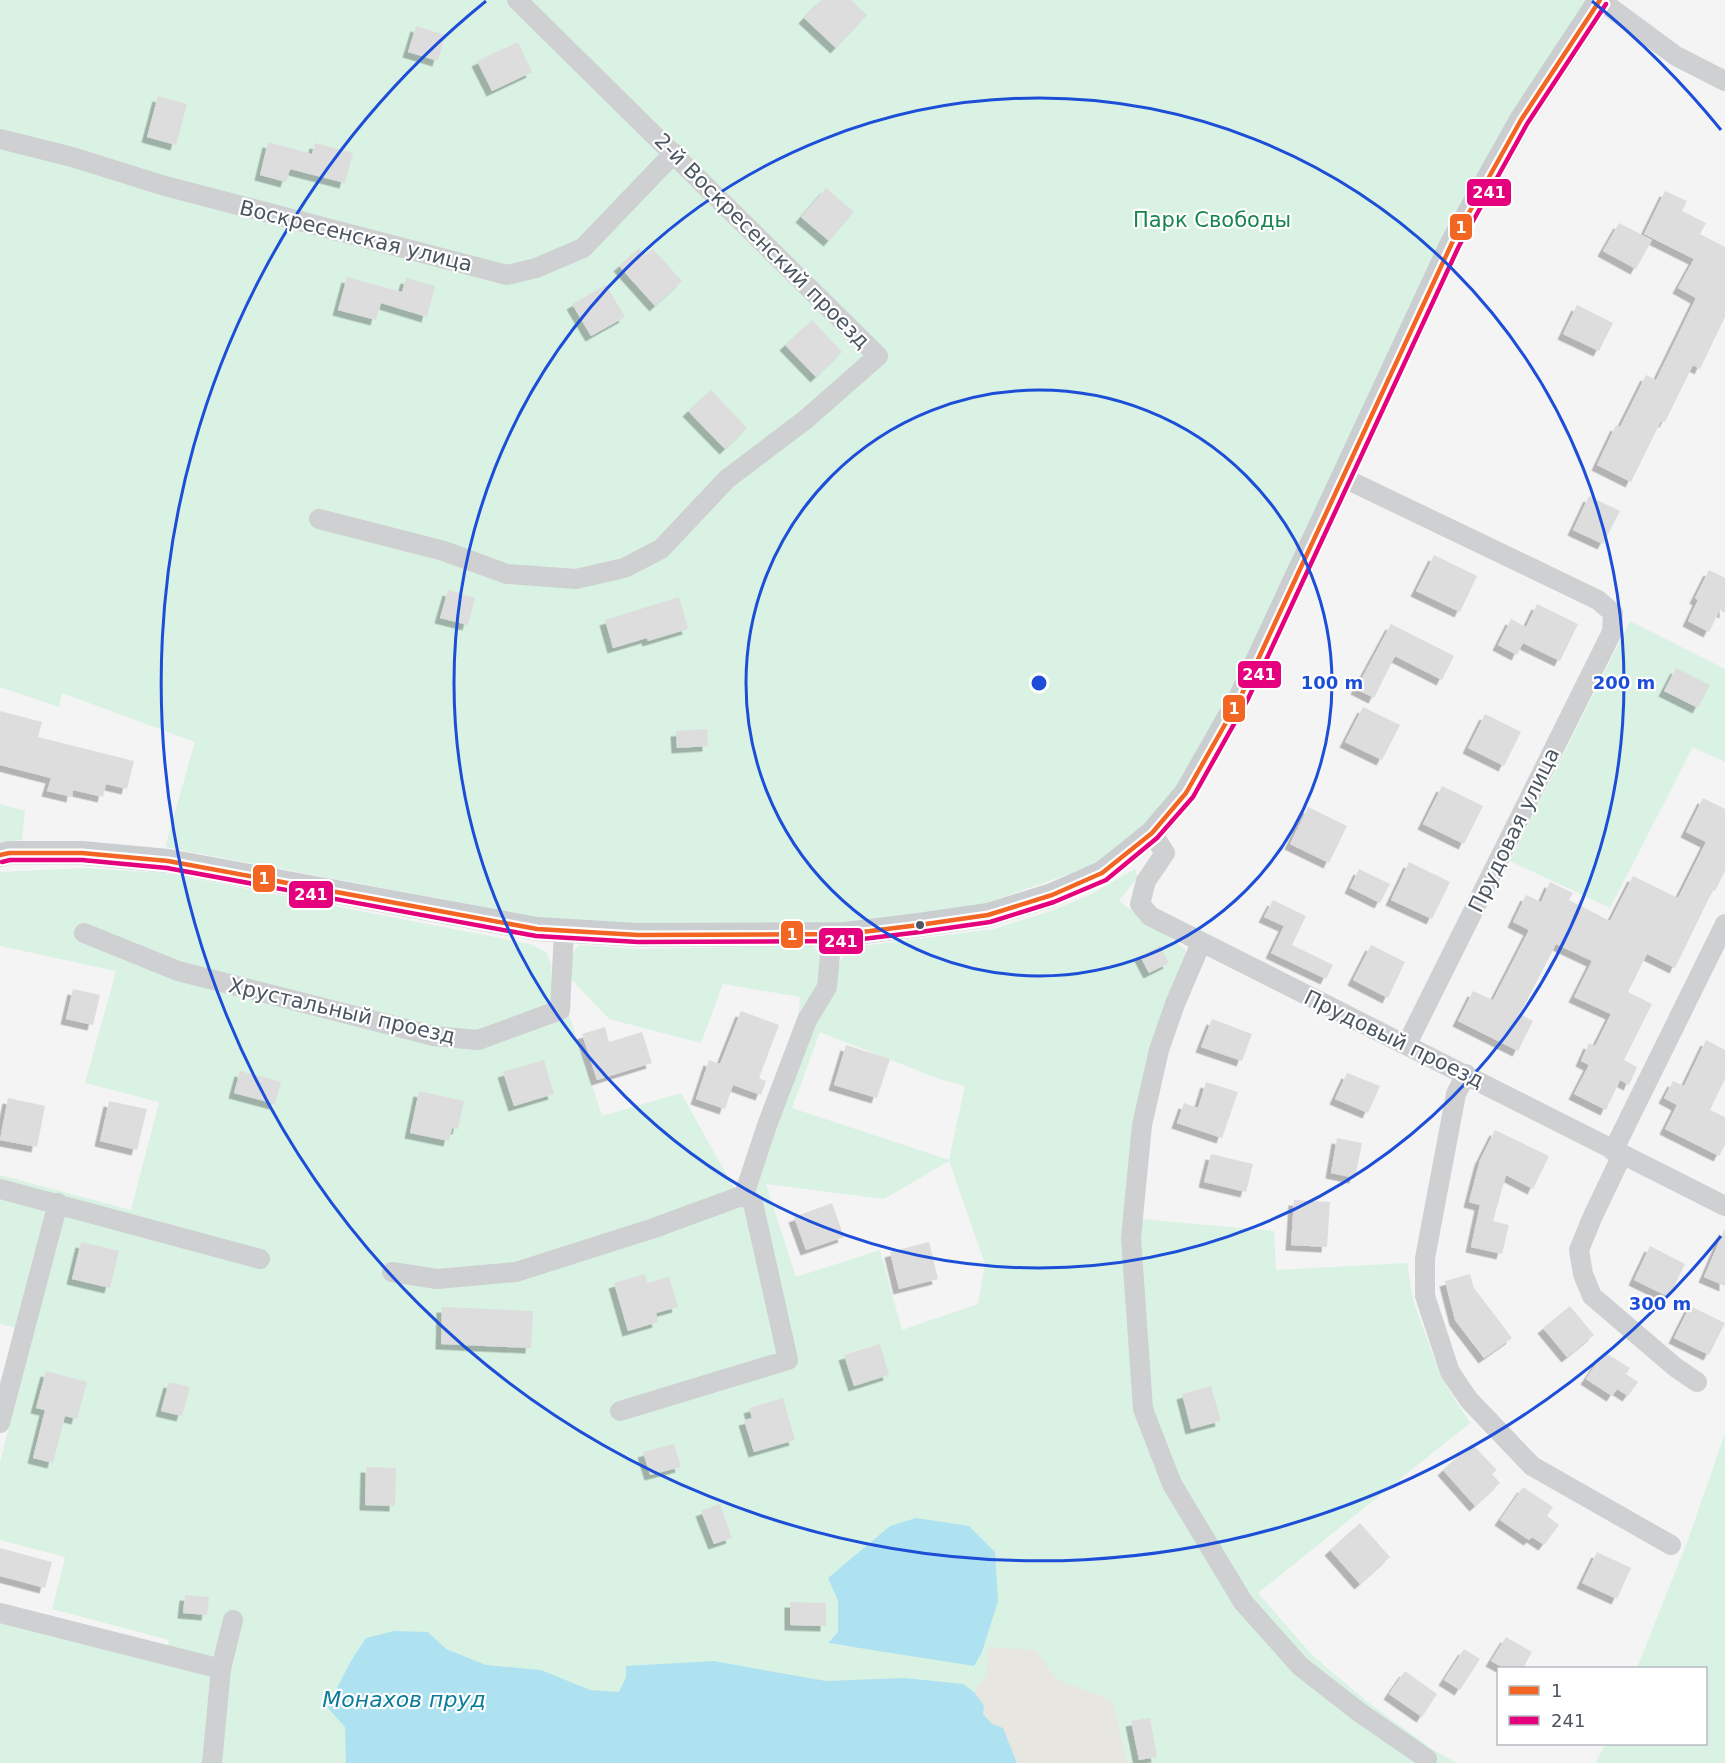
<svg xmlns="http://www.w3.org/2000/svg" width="1725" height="1763" font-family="'DejaVu Sans',sans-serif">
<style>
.green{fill:#d9f2e3;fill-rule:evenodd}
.sand{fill:#e7e6e1}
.water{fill:#aee2f0}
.building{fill:#ddddde;filter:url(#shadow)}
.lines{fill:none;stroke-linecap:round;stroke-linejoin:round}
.minor{stroke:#ced0d2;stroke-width:20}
.major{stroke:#caced1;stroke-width:24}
.bus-1-casing{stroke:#fff;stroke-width:9}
.bus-2-casing{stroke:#fff;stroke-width:9}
.bus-1{stroke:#f26522;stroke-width:4.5}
.bus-2{stroke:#e5007d;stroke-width:4.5}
.ring{fill:none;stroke:#1d4ed8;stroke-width:3}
.bus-dot{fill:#4a5661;stroke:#fff;stroke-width:2}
.labels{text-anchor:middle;stroke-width:4.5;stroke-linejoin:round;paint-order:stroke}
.park-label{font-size:21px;fill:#17864f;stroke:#fff}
.street-label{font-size:21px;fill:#4a5661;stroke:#fff}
.water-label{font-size:22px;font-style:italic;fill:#0c7c9b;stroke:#fff}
.centre{fill:#1d4ed8;stroke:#fff;stroke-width:3}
.ring-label{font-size:18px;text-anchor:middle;font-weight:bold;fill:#1d4ed8;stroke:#fff;stroke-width:4.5;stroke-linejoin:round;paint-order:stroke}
.line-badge{stroke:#fff;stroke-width:2}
.badge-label{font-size:16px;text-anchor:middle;font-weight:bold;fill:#fff}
</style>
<defs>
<filter id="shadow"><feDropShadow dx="-5.5" dy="5.5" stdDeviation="0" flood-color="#0004"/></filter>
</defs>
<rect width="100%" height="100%" fill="#f4f4f4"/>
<!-- green -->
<path class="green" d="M0,0h1590l-75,118 -281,577 -52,85 -35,43 -47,40 -114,40 -78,14 -62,6 -211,3 -77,-5 -393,-74 30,-105 -133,-49 -3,14 -59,-20z
M1630,621l95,48v93l-32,-15 -83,161 -100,-47z
M0,804l25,7 -3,29 -22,2z
M84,868l80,5 366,71 16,8 5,12 2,38 14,6 35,108 79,-23 54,97 63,-171 2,-22 -77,-13 -22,59 -92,-24 -39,-41 -2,-19 11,-14 59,4 174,-3 8,6 11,29 16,-33 147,-19 59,-19 35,-14 47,-27 3,8 -19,24 66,48 9,22 -28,81 -17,76 -8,91 133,12 2,39 131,-7 6,37 28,77 29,46 -212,170 53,61 54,46 67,49 25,14h-1457v-141l163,42 6,-24 -117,-31 13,-52 -65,-17v-77l33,-131 -33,-8v-149l131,35 28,-108 -74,-19 31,-112 -116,-25v-74zM820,1032l119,47 26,7 -16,74 -157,-52zM949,1161l36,103 -7,40 -76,26 -22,-80 -84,27 -30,-93 118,15zM890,1526l-43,121 -19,-4 10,-11v-32l-10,-22z
M1725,1433v330h-129l9,-19h101v-76h-69l51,-128z"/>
<!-- sand -->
<path class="sand" d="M988,1647l48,3 21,30 55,20 15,63h-110l-14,-35 -11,-4 -9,-10 1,-8 -10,-14 13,-17z"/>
<!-- water -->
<path class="water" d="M916,1518l53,8 26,26 3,49 -16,51 -8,14 -146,-23 10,-11v-31l-10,-23 62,-52z
M394,1631l34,1 18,17 40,16 55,5 49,20 29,2 7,-15v-11l87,-5 113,20 78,-3 59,6 11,8 10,14 -1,8 9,10 11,4 14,35h-671l-1,-36 -18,-20 24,-46 15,-23z"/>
<!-- building -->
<path class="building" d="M821,0h30l16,15 -31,33 -32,-30z
M416,26l29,9 -7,26 -30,-9z
M518,42l14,30 -40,19 -15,-30z
M158,96l29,8 -11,41 -29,-8z
M268,142l44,12 3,-11 38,10 -8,30 -55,-14 -4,13 -26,-7z
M826,188l28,24 -25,29 -28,-24z
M1665,191l22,10 -5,10 24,12 -6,11 25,13v70l-25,52 -7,-4 -28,57 -4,-1 -30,61 -34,-17 19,-40 4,2 26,-52 10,5 40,-82 -18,-10 16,-29 -50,-25z
M1619,223l33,17 -16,29 -33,-18z
M639,248l7,7 7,-6 29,32 -27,25 -36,-40z
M347,277l55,15 4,-14 29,8 -8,31 -46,-14 -5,17 -38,-10z
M606,285l19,32 -34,19 -19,-32z
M1577,305l36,18 -14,28 -36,-17z
M812,320l30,32 -26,25 -31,-32z
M711,390l36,38 -22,21 -37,-38z
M1589,496l31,15 -17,33 -30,-14z
M1434,555l43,21 -17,36 -44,-21z
M1709,570l16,8v35l-5,-3 -11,22 -21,-11 10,-21 -3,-2z
M448,590l27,8 -7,27 -28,-7z
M679,597l9,32 -40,12 -1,-3 -34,10 -8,-28z
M1537,604l41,20 -18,37 -37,-18 -6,12 -19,-10 13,-26 15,8z
M1391,624l63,32 -12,24 -47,-24 -21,42 -18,-9z
M1676,668l34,17 -12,23 -34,-17z
M1363,707l37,18 -18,35 -37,-18z
M0,711l42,11 -4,15 96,24 -7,28 -21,-5 -3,13 -30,-7 -1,7 -25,-6 4,-13 -51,-13z
M1485,714l36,18 -17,34 -36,-18z
M707,729l1,17 -31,2 -1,-17z
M1442,786l41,20 -19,38 -41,-20z
M1703,798l22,11v62l-10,20 -2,-1 -38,78 -28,-14 -19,38 24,12 -28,56 13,7 -8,18 -9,-5 -14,30 -32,-16 15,-29 -8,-4 8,-18 6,3 16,-32 -37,-17 18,-36 -36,-17 -36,70 13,7 -15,30 -60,-30 15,-30 20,9 36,-70 -16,-8 13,-27 15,7 9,-20 23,11 -4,7 41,21 23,-45 45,22 28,-56 -20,-10z
M1308,807l39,19 -18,37 -39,-19z
M1409,862l41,20 -18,37 -41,-19z
M1359,869l31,15 -10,19 -30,-15z
M1273,900l33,16 -14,29 41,20 -7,14 -55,-26 13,-27 -20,-9z
M1371,945l34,17 -17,36 -35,-18z
M1160,946l9,17 -20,10 -9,-17z
M73,989l27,6 -7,30 -27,-6z
M741,1011l38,14 -20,53 7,3 -5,14 -28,-10 -8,24 -29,-10 13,-39 11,4z
M1212,1019l40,15 -10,27 -41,-14z
M605,1027l4,15 33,-10 10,31 -55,17 -15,-46z
M1706,1040l19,10v29l-15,31 15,7v28l-6,11 -54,-27 12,-24 -13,-7 9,-17 11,5z
M846,1045l44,14 -13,39 -43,-13z
M544,1060l10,34 -40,12 -11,-34z
M240,1071l41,11 -6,22 -41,-11z
M1347,1073l33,13 -12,27 -33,-14z
M1206,1082l32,10 -16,46 -45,-15 7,-20 14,5z
M419,1091l45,10 -6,28 -6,-1 -3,13 -39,-8z
M8,1098l37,8 -8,41 -37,-7z
M109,1101l38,8 -10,41 -37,-9z
M1495,1130l54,26 -16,33 -27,-14 -13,46 16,4 -7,29 -31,-7 9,-42 -11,-3 11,-42z
M1337,1138l25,5 -7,35 -24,-5z
M1211,1154l42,10 -7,28 -42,-10z
M1294,1200l36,2 -3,45 -36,-2z
M832,1203l12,34 -38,13 -12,-33z
M1725,1228v58l-21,-9z
M81,1242l38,9 -9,37 -38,-9z
M929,1242l9,37 -39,10 -9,-37z
M1650,1246l35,18 -16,33 -35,-17z
M645,1274l2,9 22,-6 9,30 -22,6 2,9 -30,9 -14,-48z
M1470,1274l4,14 38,50 -28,20 -29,-38 -10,-39z
M1570,1306l24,29 -27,22 -24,-29z
M1690,1306l35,17 -16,32 -35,-17z
M442,1307l91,4 -2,37 -90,-4z
M880,1344l9,31 -35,11 -10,-31z
M1604,1352l26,16 -4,6 12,8 -10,14 -11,-7 -5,7 -26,-17z
M46,1371l41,11 -10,37 -12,-3 -12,47 -20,-5 12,-48 -9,-2z
M169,1382l21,5 -8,29 -21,-5z
M1211,1386l10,35 -30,8 -9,-35z
M783,1398l12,42 -41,12 -10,-32 8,-2 -3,-10z
M674,1444l7,23 -31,8 -7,-23z
M1472,1444l25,26 -5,4 8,9 -25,23 -32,-36z
M366,1467l30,1 -1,38 -30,-1z
M1523,1487l30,20 -6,9 12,9 -15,20 -12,-8 -3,3 -29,-20z
M720,1504l12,34 -18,6 -13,-33z
M1360,1523l30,34 -30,27 -30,-34z
M0,1548l52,14 -7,26 -45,-12z
M1597,1552l34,16 -14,31 -35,-16z
M185,1595l24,2 -2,18 -24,-2z
M790,1602l36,1v23l-36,-1z
M1506,1637l26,15 -9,16h-19l-13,-7z
M1464,1649l16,10 -20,31 -16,-10z
M1405,1671l32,23 -15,23 -33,-23z
M1150,1718l7,39 -18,3 -8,-39z"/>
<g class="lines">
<!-- minor -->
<path class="minor" d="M1600,0l76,56 49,25
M0,139l72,18 93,29 342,89 29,-7 47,-20 91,-95
M1344,478l254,122 15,13 -1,19 -205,412
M319,519l125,32 63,23 69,5 48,-11 37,-19 66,-70 78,-59 73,-64 -361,-356
M1152,833l13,20 -19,28 -6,23 10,12 575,290
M84,933l94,38 256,65 44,4 82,-30 4,-79
M1201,943l-26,61 -16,46 -17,75 -11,113 12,171 29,75 71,118 57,64 59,46 68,47
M1466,1074l-10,20 -31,164v38l25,76 19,28 63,66 139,79
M1613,1151l112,-227
M1622,1155l-30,63 -13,32 4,24 9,22 83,71 22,15
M0,1189l260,70
M744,1195l22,-67 41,-108 20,-33 3,-32 -3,-20
M392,1272l45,7 79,-7 138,-44 90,-33
M620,1411l168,-51 -35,-157 -9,-8
M0,1423l58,-220
M0,1613l221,56 -9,94
M221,1669l12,-49"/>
<!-- major -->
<path class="major" d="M0,855l9,-2h73l86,8 369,68 101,6 208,-1 73,-9 69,-10 64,-20 50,-22 50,-40 34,-40 54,-95 212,-455 69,-123 79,-120"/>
<defs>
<path id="bus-1" d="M0,855l9,-2h73l86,8 369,68 101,6 208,-1 73,-9 69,-10 64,-20 50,-22 50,-40 34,-40 54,-95 212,-455 69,-123 79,-120"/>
<path id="bus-2" d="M2,862l8,-2h72l85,8 369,68 102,6 208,-1 74,-9 70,-10 64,-20 52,-22 51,-42 36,-41 54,-96 212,-455 68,-122 79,-120"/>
</defs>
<!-- bus-1 casing -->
<use href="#bus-1" class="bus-1-casing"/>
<!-- bus-2 casing -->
<use href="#bus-2" class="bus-2-casing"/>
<!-- bus-1 -->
<use href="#bus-1" class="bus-1"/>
<!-- bus-2 -->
<use href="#bus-2" class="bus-2"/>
</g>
<!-- distance rings -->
<g class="ring">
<circle cx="1039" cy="683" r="293"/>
<circle cx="1039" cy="683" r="585"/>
<path d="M1721 1236A878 878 0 1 1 486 1M1592 1A878 878 0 0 1 1721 130"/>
</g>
<!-- markers -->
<circle class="bus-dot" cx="920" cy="925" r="5"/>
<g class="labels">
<!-- park labels -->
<g class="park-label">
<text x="1212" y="227">Парк Свободы</text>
</g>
<!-- street labels -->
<g class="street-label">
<text transform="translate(356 236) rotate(14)" y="7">Воскресенская улица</text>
<text transform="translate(762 241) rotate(45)" y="7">2-й Воскресенский проезд</text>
<text transform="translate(1514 830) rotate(-64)" y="7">Прудовая улица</text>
<text transform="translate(342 1011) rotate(13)" y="7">Хрустальный проезд</text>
<text transform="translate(1394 1039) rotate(26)" y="7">Прудовый проезд</text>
</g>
<!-- water labels -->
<g class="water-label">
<text x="404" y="1707">Монахов пруд</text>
</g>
</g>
<circle cx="1039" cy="683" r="9" class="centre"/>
<g class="ring-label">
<text x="1332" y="689">100 m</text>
<text x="1624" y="689">200 m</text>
<text x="1660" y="1310">300 m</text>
</g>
<g class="line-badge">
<rect x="1466" y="178" width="46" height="29" rx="6" fill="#e5007d"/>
<rect x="1449" y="213" width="24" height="28" rx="6" fill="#f26522"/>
<rect x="1237" y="660" width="45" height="29" rx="6" fill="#e5007d"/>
<rect x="1222" y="694" width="24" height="29" rx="6" fill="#f26522"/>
<rect x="252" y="864" width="24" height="29" rx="6" fill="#f26522"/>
<rect x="288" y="880" width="46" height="29" rx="6" fill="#e5007d"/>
<rect x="780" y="920" width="24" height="29" rx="6" fill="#f26522"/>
<rect x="818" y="927" width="46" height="28" rx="6" fill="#e5007d"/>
</g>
<g class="badge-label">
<text x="1489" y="198">241</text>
<text x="1461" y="233">1</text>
<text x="1259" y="680">241</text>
<text x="1234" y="714">1</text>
<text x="264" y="884">1</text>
<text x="311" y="900">241</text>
<text x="792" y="940">1</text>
<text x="841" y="947">241</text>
</g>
<!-- legend -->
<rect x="1497" y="1667" width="210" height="78" fill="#ffffff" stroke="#b7bbc0" stroke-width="1.5"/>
<rect x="1509" y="1686" width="30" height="9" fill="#f26522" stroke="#b7bbc0" stroke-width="1.5"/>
<text x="1551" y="1697" font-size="18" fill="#4a5661">1</text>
<rect x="1509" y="1716" width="30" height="9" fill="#e5007d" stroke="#b7bbc0" stroke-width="1.5"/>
<text x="1551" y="1727" font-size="18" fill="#4a5661">241</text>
</svg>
